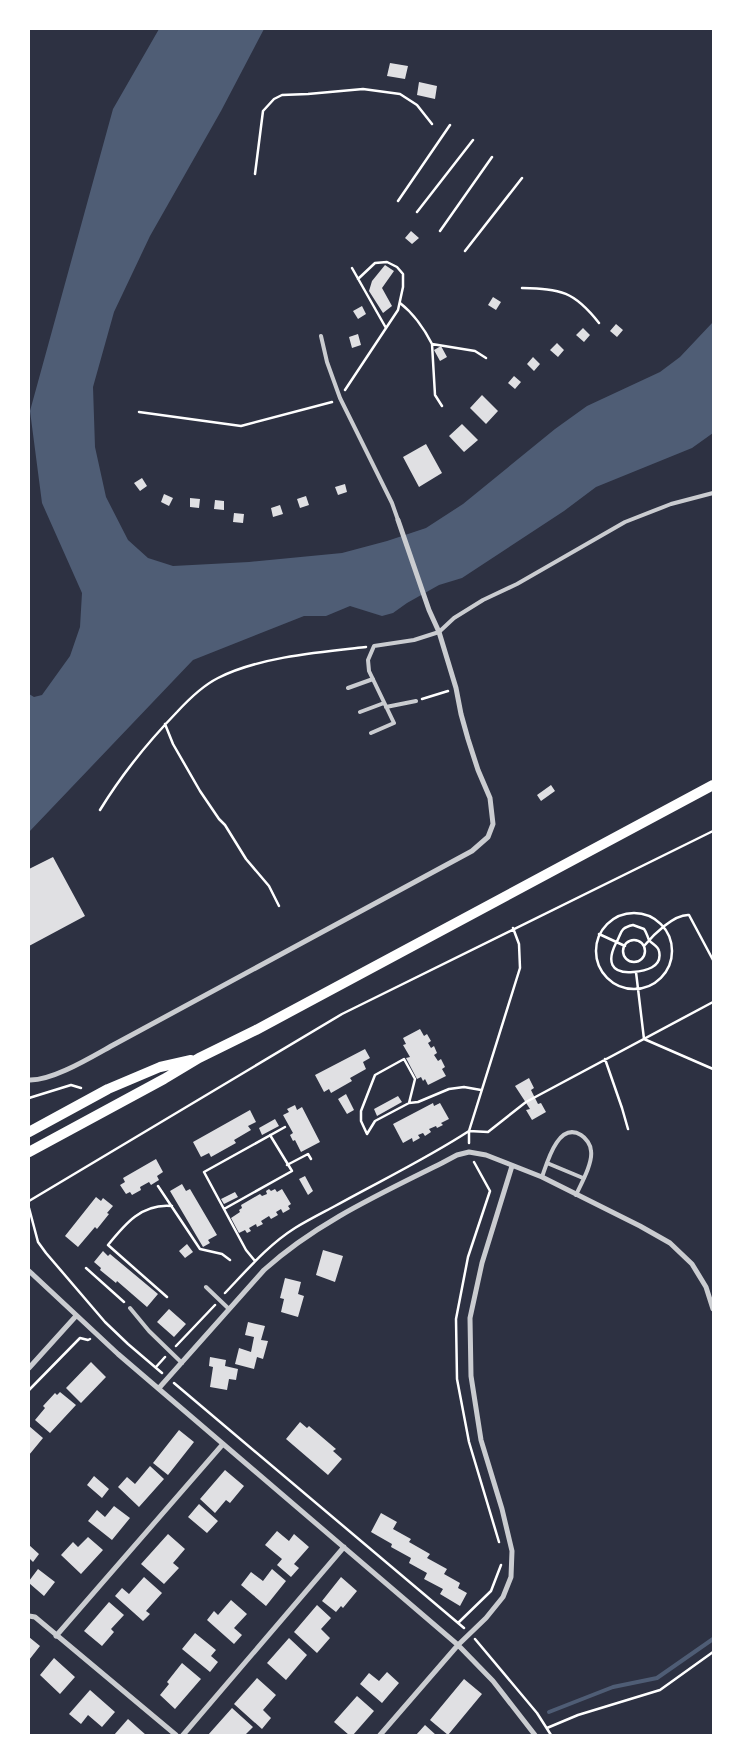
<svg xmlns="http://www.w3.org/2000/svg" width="742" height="1764" font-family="Merriweather,serif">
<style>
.water{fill:#4f5d75}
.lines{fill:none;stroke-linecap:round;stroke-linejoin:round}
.stream{stroke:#4f5d75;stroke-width:4}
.building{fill:#e0e0e3}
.path{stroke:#fff;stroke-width:2.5}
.service{stroke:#caccd0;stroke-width:4}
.minor{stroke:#caccd0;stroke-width:5}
.secondary{stroke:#fff;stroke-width:10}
</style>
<rect width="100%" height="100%" fill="#2d3142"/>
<!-- water -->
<path class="water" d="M159,29h105l-43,82 -71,125 -36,76 -21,75 2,60 11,50 22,43 20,18 25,8 76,-4 93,-9 45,-12 39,-13 37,-24 92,-75 32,-23 73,-34 20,-15 33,-35v111l-21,15 -96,39 -32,24 -102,67 -23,7 -32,18 -14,10 -11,3 -32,-10 -24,10h-22l-111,44 -164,172v-138l5,3 8,-2 28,-39 10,-29 2,-34 -40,-90 -12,-92 83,-302z"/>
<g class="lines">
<!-- stream -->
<path class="stream" d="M549,1712l64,-25 44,-9 56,-39"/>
</g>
<!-- building -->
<path class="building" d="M390,63l18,3 -3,13 -18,-3z
M419,82l18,4 -2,13 -18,-4z
M411,231l8,7 -7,6 -7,-6z
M385,265l9,6 -12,17 10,18 -9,7 -14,-22 3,-10z
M493,297l8,5 -5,8 -8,-5z
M362,306l4,8 -8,5 -5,-8z
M616,324l7,6 -6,7 -7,-6z
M583,328l7,7 -6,7 -8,-7z
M358,334l3,11 -9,3 -3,-11z
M557,343l7,7 -6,7 -8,-7z
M441,346l6,11 -7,4 -6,-11z
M533,357l7,7 -6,7 -7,-7z
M514,376l7,6 -6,7 -7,-6z
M482,395l16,16 -12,13 -16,-16z
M462,424l16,16 -14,12 -15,-16z
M426,444l16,29 -23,14 -16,-30z
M142,478l5,8 -7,5 -6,-8z
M345,484l2,8 -9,3 -3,-8z
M164,494l9,4 -4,8 -8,-4z
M306,496l3,9 -9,3 -3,-9z
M190,498l10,1 -1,9 -9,-1z
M215,500l9,1v9l-10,-1z
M280,505l3,9 -10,3 -2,-9z
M234,513l10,1 -1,9 -10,-1z
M551,785l4,6 -14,10 -4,-6z
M53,857l32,59 -56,30v-77z
M420,1029l4,7 3,-2 4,7 -3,2 3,5 3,-2 3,7 -3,2 4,6 3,-2 4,8 -3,2 4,7 -18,9 -3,-6 -2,2 -2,-4 -4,2 -11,-21 4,-1 -7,-12 3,-1 -3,-6z
M365,1049l5,9 -7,4 3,7 -16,9 2,3 -21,12 -2,-4 -5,3 -9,-17z
M529,1078l5,10 -3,2 7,14 3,-1 5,9 -14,8 -6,-10 4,-1 -15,-23z
M346,1094l8,16 -7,4 -9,-15z
M398,1096l4,6 -25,14 -3,-7z
M433,1103l1,3 6,-3 9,16 -8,4 2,2 -6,3 -1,-2 -7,3 2,3 -6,4 -2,-3 -5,2 2,3 -7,4 -1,-4 -9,5 -10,-19z
M295,1105l2,5 5,-3 18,35 -19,10 -6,-12 -2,1 -3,-6 3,-2 -10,-18 6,-3 -2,-3z
M250,1110l6,12 -8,4 3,4 -17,10 2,3 -25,14 -2,-4 -8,4 -8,-15z
M275,1119l4,7 -17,9 -3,-7z
M156,1159l7,13 -6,4 2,4 -8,5 -2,-3 -9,5 1,3 -9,5 -2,-3 -4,2 -6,-9 5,-3 -2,-4z
M305,1176l8,15 -5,4 -9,-16z
M182,1184l4,7 4,-2 27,46 -9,5 2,3 -7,4 -33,-56z
M269,1189l2,2 4,-2 2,3 5,-3 9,15 -3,2 2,3 -7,4 -2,-4 -5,3 2,3 -7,4 -2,-3 -8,5 2,3 -6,3 -1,-3 -7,4 2,3 -4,2 -2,-3 -6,3 -8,-15 9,-6 -1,-2 3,-2 -1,-3 19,-11 2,2 5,-2 -1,-3z
M235,1192l3,5 -14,7 -3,-5z
M96,1197l5,4 2,-3 10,8 -6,7 2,1 -12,15 -2,-2 -17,20 -13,-11z
M187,1244l6,8 -8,6 -6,-7z
M323,1250l20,6 -8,26 -19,-7z
M103,1251l5,5 2,-2 48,40 -11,13 -30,-26 -1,2 -16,-13 1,-2 -7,-6z
M285,1278l16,4 -3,12 6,2 -6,21 -17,-5 3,-13 -4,-1z
M169,1309l17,15 -12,13 -17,-15z
M248,1322l17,4 -4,14 7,1 -5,18 -6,-2 -3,12 -19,-5 4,-16 12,4 3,-15 -9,-2z
M210,1357l16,3 -1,6 13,3 -2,11 -7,-1 -2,11 -17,-3 3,-20 -4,-1z
M91,1362l15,15 -25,26 -15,-15z
M60,1392l16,13 -26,28 -15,-13 10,-12 -2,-2 12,-13 2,2z
M300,1422l7,6 2,-2 27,23 -3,2 9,8 -14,16 -42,-36z
M29,1426l14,12 -14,17z
M179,1430l15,12 -26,33 -15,-12z
M150,1466l14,13 -25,28 -21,-20 9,-10 8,7z
M225,1470l19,16 -14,17 -4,-3 -11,13 -15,-14z
M94,1476l15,13 -7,9 -15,-13z
M199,1504l19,17 -11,12 -19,-16z
M114,1506l16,12 -18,22 -24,-19 9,-11 8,7z
M381,1513l16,9 -4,7 18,10 -2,3 21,12 -3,4 20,11 -3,5 16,9 -2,5 9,5 -7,13 -20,-12 3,-5 -19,-10 3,-6 -18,-10 2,-5 -20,-11 1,-3 -21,-12z
M277,1531l12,10 5,-7 15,13 -15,17 5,4 -8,9 -14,-12 5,-6 -17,-14z
M168,1534l17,15 -12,14 6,5 -15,16 -23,-20z
M88,1537l15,13 -22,24 -20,-19 12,-13 5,5z
M29,1545l10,9 -6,8 -4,-4z
M38,1569l17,13 -11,14 -15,-13v-2z
M272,1569l14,12 -20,25 -25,-21 10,-13 12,9z
M144,1577l18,16 -16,18 4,3 -7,7 -28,-25 7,-8 7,6z
M341,1577l16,14 -14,17 -2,-2 -5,6 -14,-11z
M231,1600l16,14 -13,14 8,7 -8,9 -27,-24 7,-9 4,4z
M109,1602l15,13 -13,14 3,3 -12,14 -18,-15z
M317,1605l14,13 -10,11 9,9 -13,15 -23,-21z
M195,1633l21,17 -5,6 7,6 -8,10 -28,-23z
M29,1637l11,9 -11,14z
M289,1638l18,17 -21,25 -19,-17z
M54,1658l21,19 -15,17 -20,-19z
M182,1663l19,16 -26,30 -15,-14 9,-11 -2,-2z
M387,1672l12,11 -17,20 -22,-19 9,-11 10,8z
M257,1678l19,17 -13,15 8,8 -9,11 -28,-25z
M464,1679l18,15 -34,41 -18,-15z
M90,1690l25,22 -13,15 -14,-12 -7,9 -12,-10z
M357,1696l17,15 -21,24h-4l-15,-13z
M232,1708l21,19 -8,8h-37z
M128,1719l18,16h-32z
M425,1725l11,10h-20z"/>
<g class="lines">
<!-- path -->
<path class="path" d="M255,174l8,-63 11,-12 8,-4 26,-1 55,-5 37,5 17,11 15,19
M398,201l52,-76
M417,212l56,-72
M440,231l52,-74
M465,251l57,-73
M352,268l34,60
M522,288c39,1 52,3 77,35
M400,303c13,10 25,27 32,41l3,51 7,11
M432,344l43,7 11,7
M345,390l53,-80 5,-23v-13l-6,-7 -10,-5 -12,1 -17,16
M139,412l102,14 91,-24
M422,699l26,-8
M165,724l8,20 27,47 19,28 6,6 21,34 23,27 10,20
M100,810c22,-36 48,-68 77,-98 12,-13 25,-26 41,-34 41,-21 102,-26 148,-31
M596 951a38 38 0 1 1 76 0a38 38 0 1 1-76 0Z
M633,925l11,4c3,4 3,7 5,11 3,4 9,6 10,11 4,17 -15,20 -26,21 -23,2 -26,-11 -17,-29 6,-10 3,-15 17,-18z
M513,928l6,16 1,24 -51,163 19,1 38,-30 187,-100
M599,934l26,12
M623 951a11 11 0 1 1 22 0a11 11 0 1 1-22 0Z
M644,946c9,-11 30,-32 45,-31l24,45
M636,972l8,67 69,30
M605,1059l17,49 6,21
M29,1098l42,-13 10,3
M409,1103l6,-24 -11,-20 -29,16 -14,36v10l6,13 8,-13 34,-18 9,-1 31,-13 15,-2 17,3
M474,1162l16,29 -22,66 -12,62 1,60 12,63 30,100
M287,1165l21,-11 3,5
M158,1186l42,63 22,5 8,6
M29,1201l313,-187 371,-183
M29,1208l9,34 8,11 59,69 23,22 34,29
M224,1209l68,-38 -22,-36
M255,1261l-9,-11 -42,-78 81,-45
M86,1268l38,34
M225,1293c22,-23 43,-48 70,-65 13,-8 27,-15 40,-22 45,-25 91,-47 134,-75v12
M167,1297l-59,-52c17,-21 34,-42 64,-39
M176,1346l39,-41
M156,1367l9,-10
M174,1383l290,245
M29,1390l51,-52 8,2 2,-1
M458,1623l33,-32 10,-26
M475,1639l62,74 14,22
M547,1728l31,-13 82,-25 53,-38"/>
<!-- service -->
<path class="service" d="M321,336l6,26 13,36 52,105 6,17
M348,688l25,-9
M386,707l30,-6
M360,712l24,-9
M371,733l23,-10 -25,-52 -1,-11 6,-14 40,-6 25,-8 15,-14 29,-18 34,-16 108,-62 46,-18 42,-11
M547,1163l36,15
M542,1177c5,-14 16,-56 39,-42 5,3 10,10 10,16 2,12 -10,33 -15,44
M206,1287l23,22
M130,1308l19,23 33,32"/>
<!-- minor -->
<path class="minor" d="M29,1080c24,1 64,-24 86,-36l357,-193 16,-14 5,-13 -3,-26 -12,-28 -10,-31 -7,-25 -5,-26 -17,-56 -10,-22 -31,-90
M29,1271l89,83 340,291 35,36 42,54
M29,1368l47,-52
M159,1388l105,-118c52,-47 116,-76 178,-107l15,-8 12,-3 17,3 56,22 98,49 30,17 22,21 14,23 7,22
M29,1616l6,1 141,118
M56,1636l167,-192
M183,1735l161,-188
M380,1735l78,-90 28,-27 17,-21 8,-20 1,-26 -10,-42 -21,-69 -10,-64 -1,-58 12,-55 30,-97"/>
<!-- secondary -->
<path class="secondary" d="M29,1132l79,-43 52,-22 31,-7
M29,1152l135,-73 35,-21 57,-28 457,-245"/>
</g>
<!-- border -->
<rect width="742" height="1764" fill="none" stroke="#ffffff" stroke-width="60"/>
</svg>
